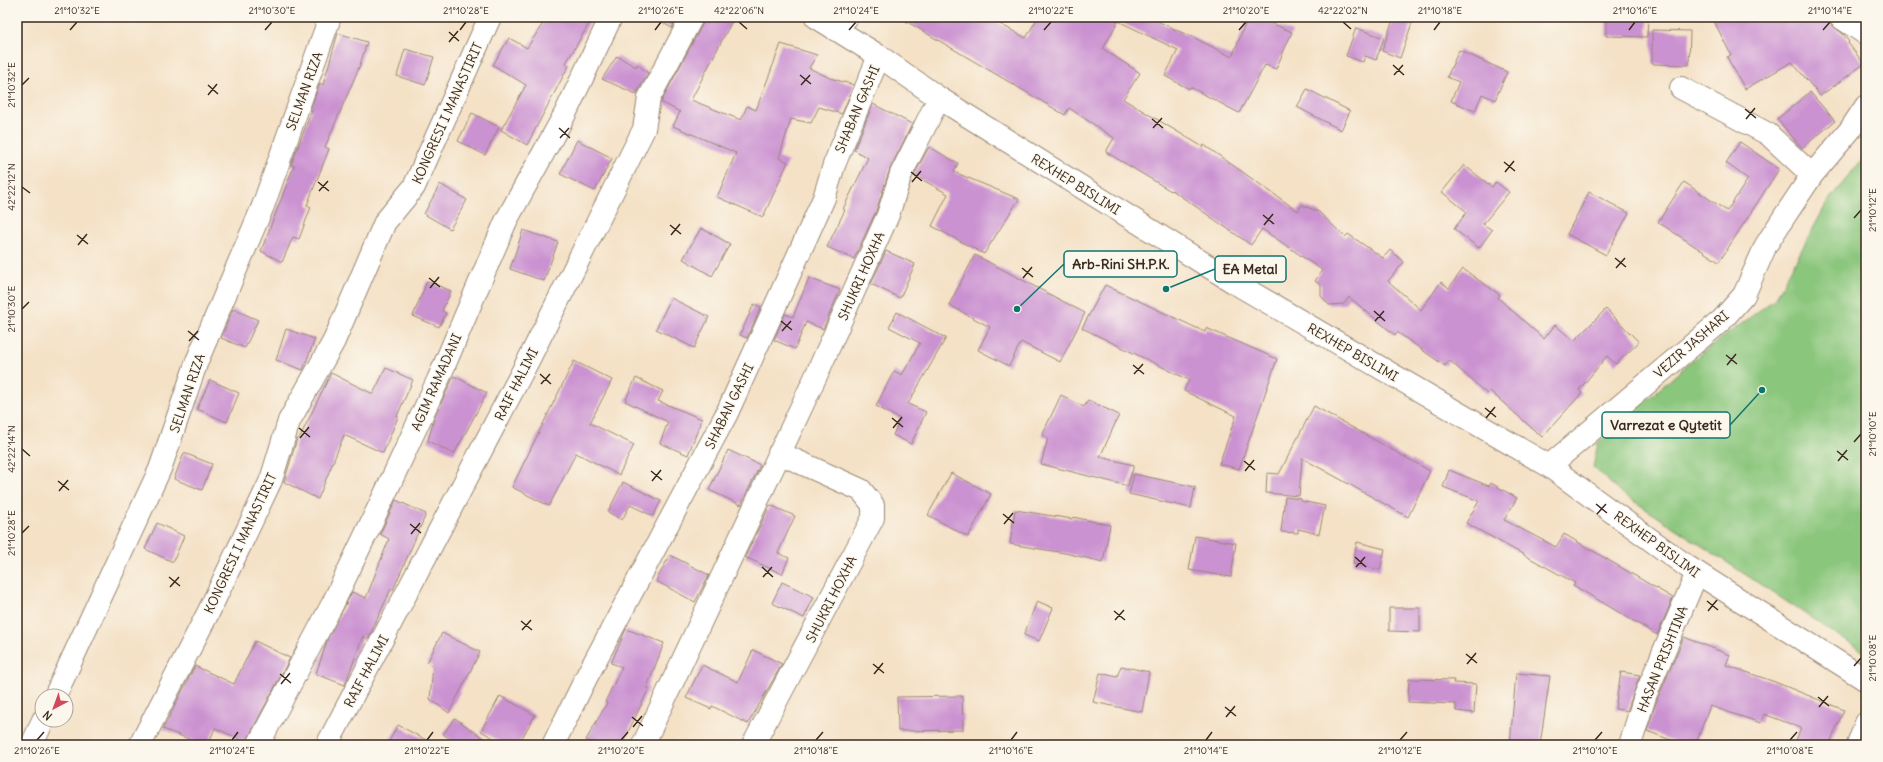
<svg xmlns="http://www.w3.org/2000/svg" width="1883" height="762" font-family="Delius,sans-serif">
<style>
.green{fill:#8ac67b;stroke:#62784c}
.building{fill:#cb92d1}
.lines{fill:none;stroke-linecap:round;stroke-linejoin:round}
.minor-casing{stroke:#988672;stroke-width:24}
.tertiary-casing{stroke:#988672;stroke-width:24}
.primary-casing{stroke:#988672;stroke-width:24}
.minor{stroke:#fff;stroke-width:22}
.tertiary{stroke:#fff;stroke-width:22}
.primary{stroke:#fff;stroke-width:22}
.ticks{fill:none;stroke:#3b2a1e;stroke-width:1.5}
.labels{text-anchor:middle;stroke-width:3;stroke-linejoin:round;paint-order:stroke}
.street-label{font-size:13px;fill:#3b2a1e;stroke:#fbf7ec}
.leader{fill:none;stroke:#0f766e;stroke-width:1.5}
.callout-dot{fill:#0f766e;stroke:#fbf7ec;stroke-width:1.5}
.callout{fill:#fbf7ec;stroke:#0f766e;stroke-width:1.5}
.callout-label{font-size:14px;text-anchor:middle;font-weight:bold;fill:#3b2a1e}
.neatline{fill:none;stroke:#3b2a1e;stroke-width:1.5}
.ticks-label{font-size:10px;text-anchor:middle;fill:#3b2a1e}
</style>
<rect width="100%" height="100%" fill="#fbf7ec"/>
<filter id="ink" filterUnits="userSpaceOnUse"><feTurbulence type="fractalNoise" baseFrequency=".025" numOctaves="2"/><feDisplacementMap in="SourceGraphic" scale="8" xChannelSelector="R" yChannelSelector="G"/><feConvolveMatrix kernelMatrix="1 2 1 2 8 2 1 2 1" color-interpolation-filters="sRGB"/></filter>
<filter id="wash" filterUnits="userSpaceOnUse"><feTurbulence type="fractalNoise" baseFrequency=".012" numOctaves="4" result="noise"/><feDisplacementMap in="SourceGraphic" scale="16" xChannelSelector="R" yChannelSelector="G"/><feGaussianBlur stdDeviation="0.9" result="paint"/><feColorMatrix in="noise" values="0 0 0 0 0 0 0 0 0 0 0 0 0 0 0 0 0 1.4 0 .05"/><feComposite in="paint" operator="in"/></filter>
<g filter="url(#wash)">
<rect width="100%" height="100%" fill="#f4e1c6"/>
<!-- green -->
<path class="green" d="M1866,155v499l-246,-162 -27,-25 5,-24 97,-85 80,-59 53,-98z"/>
<g id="blocks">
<!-- building -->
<path class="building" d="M547,17h46l-27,46 3,2 -42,80 -26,-15 25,-45 -33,-20 16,-27 18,10z
M652,17h26l-6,11z
M704,17h30l-43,83 50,20 6,-14 9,4 25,-66 36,11 -8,13 21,10 24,7 -12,29 -23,-7 -8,16 -20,-4 -12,39 9,4 -25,55 -46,-20 19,-44 -63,-27 7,-14 -19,-10 42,-79z
M899,17h88l39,21 12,-21h111l38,18v-1l45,23 16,-40h9l35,15 -16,37 -11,-4 -26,48 -49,-26 -1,2 -24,-13 13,-26 -60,-29 -15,28 37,24 -17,26 80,48 1,-2 94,66 4,-6 17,7 26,25 3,-3 35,24 7,-8 14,12 -16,19 33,29 20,-28 8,6 14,-19 37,26 -2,3 46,41 11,-14 19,16 32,-32 33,33 -23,22 -9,-8 -28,34 3,3 -40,44 -52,-46 -3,3 -38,-34 -4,6 -48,-34 -2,3 -46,-38 -5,7 -15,1 -8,-9v-11l-6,-4 7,-11 -60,-41 -11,16 -79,-55 -1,1 -65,-39 8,-14 -45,-30 -4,7z
M1394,17h20l-14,41 -18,-7z
M1606,17h42l-1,20 -41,-1z
M1712,17h116l1,6 14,11 6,8 -1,1 16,21 -44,32 -28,-34 -47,27 -18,-32 4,-2z
M1356,28l28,10 -8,22 -11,-4 -2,6 -17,-6z
M1652,30l38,1 -1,34 -37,-1z
M338,33l29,9 -7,23 -35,82 4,2 -22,56 4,2 -12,32 -6,-2 -11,25 -21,-11 33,-85 -3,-1 21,-55h-2l8,-22 2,-5 3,2z
M405,49l29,8 -9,28 -28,-9z
M1459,50l48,22 -12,28 -13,-6 -7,17 -24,-10 8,-19 -12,-5z
M617,56l19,11 1,-3 11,9 -12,21 -34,-15z
M1307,89l43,22 -9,19 -44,-23z
M1810,92l25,29 -33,27 -25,-29z
M873,104l39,20 -22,45 -14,42 -22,48 -27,-12 18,-37 -2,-1 25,-51 -14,-8z
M472,113l27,14 -14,28 -27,-14z
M577,140l35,18 -17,33 -35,-17z
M1740,142l39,27 -60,93 -61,-40 26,-40 43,29 21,-32 -22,-16z
M929,147l29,16 -4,9 65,27 -35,55 -52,-28 16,-32 -34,-19z
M1464,165l28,22 4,-5 13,10 -26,32 9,6 -13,18 -25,-19 13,-17 -25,-20z
M440,184l27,16 -17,29 -26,-15z
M1589,192l40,21 -23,42 -39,-21z
M701,228l29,16 -18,32 -29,-17z
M523,230l35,12 -14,39 -34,-12z
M886,251l29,13 -15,34 -29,-14z
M975,255l110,58 -25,49 -39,-20 -12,24 -31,-16 12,-23 -41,-22z
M809,278l31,12 -17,39 -17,-7 -11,27 -21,-9 11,-26 8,3z
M427,281l24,10 -9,20 4,2 -7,14 -26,-11z
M1105,285l100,47 1,-4 71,31 -38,110 -20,-5 17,-48 -52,-25 5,-11 -107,-52z
M671,298l38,19 -15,31 -38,-19z
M754,304l7,3 -14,31 -7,-3z
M233,309l25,11 -13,28 -24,-10z
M897,312l49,26 -38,66 18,8 -15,32 -18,-9 7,-16 -24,-13 18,-35 8,4 18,-32 -31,-16z
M286,329l29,10 -12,31 -27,-10z
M574,361l38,19 -22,43 44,22 -15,30 -43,-22 -27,53 -37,-19z
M386,368l27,12 -16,36 1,1 -15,36 -39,-18 -26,64 -34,-17 13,-43h2l32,-66 42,21z
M454,376l33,17 -33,61 -26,-13 7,-26z
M636,378l27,13 -5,10 44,18 -14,36 -28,-12 8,-21 -43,-21z
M210,380l29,13 -12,29 -30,-13z
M1061,395l23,12 4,-7 31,15 -19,42 34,8 -6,21 -87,-22 7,-26 -6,-3z
M1314,406l116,65 -22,46 -106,-59 -3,38 -33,-3 1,-20 12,1z
M728,450l32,15 -19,40 -32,-15z
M184,453l28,11 -10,26 -28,-11z
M1449,470l40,16 2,-3 26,15 -13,22 52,27 8,-13 109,64 -16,37 -84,-50 2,-2 -109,-60 13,-22 -36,-14z
M951,473l40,21 -23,43 -40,-22z
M1134,474l61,13 -4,21 -62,-14z
M623,482l38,19 -8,15 -23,-11 -8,15 -14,-8z
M1285,497l16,2v2l24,5 -6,28 -21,-5v4l-17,-1z
M396,500l30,14 -33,76 -2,-1 -23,50 -5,-3 -18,49 -29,-11 12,-36 24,-46 14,6 23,-59 -9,-5z
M770,505l25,11 -17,37 11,5 -7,16 -37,-17z
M1015,510l57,9 1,-2 37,8 -7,37 -38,-9 -55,-9z
M157,523l27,13 -11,26 -28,-13z
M1195,536l41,7 -5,34 -42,-7z
M1357,542l28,7 -5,21 -27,-6z
M670,555l39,20 -14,27 -39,-21z
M782,582l32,15 -10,21 -32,-15z
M1037,601l16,7 -14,33 -15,-6z
M1389,608h31v24l-31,-1z
M626,629l38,14 -17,44 2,1 -27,57h-26l-10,-5 21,-37 -2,-1 17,-35 -11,-4z
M442,633l38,19 -31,61 -19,-14 3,-33 -6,-3z
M1684,637l46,18 -4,10 49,17 69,28 -15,35h-35l7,-17 -37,-14 -3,9 -51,-17 -15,39h-11l-37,-14 10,-31z
M255,641l35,17 -44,84 -31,-14 -7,17h-4l-41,-16 32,-63 39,18z
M753,650l29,14 -34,60 -36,-18 -1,3 -25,-11 16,-33 36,17z
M1121,666l28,6 -7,40 -49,-10 7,-29 17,4z
M1621,672l19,3 -13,36 -12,-2z
M1516,673l34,3 -10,69h-30z
M1409,679l45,1 -1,3 23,1 -2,29 -18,-2v-7l-48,-2z
M500,696l35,19 -17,30h-12l-25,-14z
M962,696l1,34 -65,1 -1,-34z
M455,718l38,27h-34l-16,-11z
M398,725l37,20h-48z"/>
</g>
</g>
<g filter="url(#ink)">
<use href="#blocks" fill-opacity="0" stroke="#988672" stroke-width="1"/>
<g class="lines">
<defs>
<path id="minor" d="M1840,17l26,17
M836,30l11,-13
M1681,88l87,46 44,41
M1549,466l173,-146 22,-25 22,-50 20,-31 26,-39 38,-45 16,-24
M55,696l105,-227 37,-108 66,-155 67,-189
M32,745l11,-25
M140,745l69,-134 62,-131 18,-59 45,-80 51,-119 29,-35 76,-170
M258,745l75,-142 52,-109 53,-114 68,-159 59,-107 46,-97
M327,745l202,-386 115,-230 5,-31 43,-81
M553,745l34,-69 140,-263 97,-215 10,-33 45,-109
M643,745l172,-367 73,-163 13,-41 38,-76
M753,745l120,-227v-13l-12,-15 -82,-37
M1858,745l8,-22"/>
<path id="tertiary" d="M1630,745l15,-49 52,-123"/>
<path id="primary" d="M816,17l63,39 60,42 296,185 314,183 139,101 178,113"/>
</defs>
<!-- minor casing -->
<use href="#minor" class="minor-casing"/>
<!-- tertiary casing -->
<use href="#tertiary" class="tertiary-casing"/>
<!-- primary casing -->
<use href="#primary" class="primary-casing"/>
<!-- minor -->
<use href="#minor" class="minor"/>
<!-- tertiary -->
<use href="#tertiary" class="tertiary"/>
<!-- primary -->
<use href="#primary" class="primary"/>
</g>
</g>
<!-- ticks -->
<path class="ticks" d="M739,22l8,7M1343,22l8,7M70,30l7,-8M265,30l7,-8M460,30l6,-8M655,30l6,-8M849,30l7,-8M1044,30l7,-8M1239,30l7,-8M1434,30l6,-8M1629,30l6,-8M1823,30l7,-8M449,32l10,9M449,42l9,-11M1393,65l11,10M800,75l11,9M1394,75l9,-10M22,85l7,-7M208,85l10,9M801,85l9,-10M208,95l9,-11M1745,109l11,9M1152,119l11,9M1746,119l9,-11M559,128l11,10M1153,128l9,-10M560,138l9,-10M1504,162l11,9M911,172l11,9M1505,172l9,-11M318,182l11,9M912,182l9,-11M22,187l8,6M319,191l9,-10M1263,215l11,9M1854,218l7,-8M670,225l11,9M1264,225l9,-11M77,235l11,9M671,235l9,-11M78,245l9,-11M1615,258l11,9M1022,268l11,9M1616,268l9,-10M429,278l11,9M1023,278l9,-11M430,288l9,-11M22,309l7,-7M1374,311l11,10M781,321l11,9M1375,321l9,-10M188,331l11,9M782,331l9,-10M189,341l9,-10M1726,355l11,9M1133,365l11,9M1727,365l9,-11M540,374l11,10M1134,374l9,-10M541,384l9,-10M1485,408l11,9M892,418l11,9M1486,418l9,-11M299,428l11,9M893,428l9,-11M300,438l9,-11M1854,442l7,-8M22,449l8,7M1837,451l11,9M1244,461l11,9M1838,461l9,-11M651,471l11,9M1245,471l9,-11M58,481l11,9M652,481l9,-11M59,491l9,-11M1596,504l11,9M1003,514l11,9M1597,514l9,-10M410,524l11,9M1004,524l9,-11M22,533l7,-7M411,534l9,-11M1355,557l11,10M762,567l11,10M1356,567l9,-10M169,577l11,9M763,577l9,-10M170,587l9,-10M1707,601l11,9M1114,611l11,9M1708,611l9,-11M1115,620l9,-10M521,621l11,9M522,630l9,-10M1466,654l11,9M873,664l11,9M1467,664l9,-11M1854,666l7,-8M280,674l11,9M874,674l9,-11M281,684l9,-11M1818,697l11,9M1225,707l11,9M1819,707l9,-11M632,717l11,9M1226,717l9,-11M633,727l9,-11M37,740l7,-8M232,740l6,-8M427,740l6,-8M621,740l7,-8M816,740l7,-8M1011,740l6,-8M1206,740l6,-8M1400,740l7,-8M1595,740l7,-8M1790,740l7,-8"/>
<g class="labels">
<!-- street labels -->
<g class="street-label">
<text transform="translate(304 91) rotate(-70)" y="5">SELMAN RIZA</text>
<text transform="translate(857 109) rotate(-67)" y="5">SHABAN GASHI</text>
<text transform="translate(447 113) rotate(-66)" y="5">KONGRESI I MANASTIRIT</text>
<text transform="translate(1076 184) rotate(32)" y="5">REXHEP BISLIMI</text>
<text transform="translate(861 276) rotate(-66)" y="5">SHUKRI HOXHA</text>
<text transform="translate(1691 344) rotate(-41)" y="5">VEZIR JASHARI</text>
<text transform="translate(1353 352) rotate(30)" y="5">REXHEP BISLIMI</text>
<text transform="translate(436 382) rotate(-66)" y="5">AGIM RAMADANI</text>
<text transform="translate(516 384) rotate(-63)" y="5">RAIF HALIMI</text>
<text transform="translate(187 393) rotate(-71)" y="5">SELMAN RIZA</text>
<text transform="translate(729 406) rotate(-64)" y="5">SHABAN GASHI</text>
<text transform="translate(240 543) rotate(-65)" y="5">KONGRESI I MANASTIRIT</text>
<text transform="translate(1657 544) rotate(36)" y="5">REXHEP BISLIMI</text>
<text transform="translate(831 599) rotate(-63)" y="5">SHUKRI HOXHA</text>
<text transform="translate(1662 659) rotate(-68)" y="5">HASAN PRISHTINA</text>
<text transform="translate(366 671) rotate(-62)" y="5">RAIF HALIMI</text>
</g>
</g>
<!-- callouts -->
<path class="leader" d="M1017 309L1064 264M1166 289L1215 269M1762 390L1730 425"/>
<g class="callout-dot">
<circle cx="1017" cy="309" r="4"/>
<circle cx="1166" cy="289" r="4"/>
<circle cx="1762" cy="390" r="4"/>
</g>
<g class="callout">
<rect x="1064" y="251" width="113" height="26" rx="4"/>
<rect x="1215" y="256" width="71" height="26" rx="4"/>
<rect x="1602" y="412" width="128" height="26" rx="4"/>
</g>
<g class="callout-label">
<text x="1121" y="269">Arb-Rini SH.P.K.</text>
<text x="1250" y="274">EA Metal</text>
<text x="1666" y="430">Varrezat e Qytetit</text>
</g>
<!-- margin -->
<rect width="1883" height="762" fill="none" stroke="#fbf7ec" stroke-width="44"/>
<!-- north arrow -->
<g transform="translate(54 708) rotate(221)"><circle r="19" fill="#fbf7ec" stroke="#aea59a"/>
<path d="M0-3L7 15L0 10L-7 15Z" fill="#d1495b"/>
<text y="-6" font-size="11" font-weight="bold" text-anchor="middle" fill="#3b2a1e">N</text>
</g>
<rect x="22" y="22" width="1839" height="718" class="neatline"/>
<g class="ticks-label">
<text x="77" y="14">21°10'32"E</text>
<text x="272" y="14">21°10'30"E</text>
<text x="466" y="14">21°10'28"E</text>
<text x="661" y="14">21°10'26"E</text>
<text x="739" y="14">42°22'06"N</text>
<text x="856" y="14">21°10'24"E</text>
<text x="1051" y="14">21°10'22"E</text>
<text x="1246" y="14">21°10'20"E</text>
<text x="1343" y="14">42°22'02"N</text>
<text x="1440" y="14">21°10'18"E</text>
<text x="1635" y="14">21°10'16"E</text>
<text x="1830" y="14">21°10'14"E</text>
<text transform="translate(11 85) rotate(-90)" y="4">21°10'32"E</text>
<text transform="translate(11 187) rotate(-90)" y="4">42°22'12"N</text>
<text transform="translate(1872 210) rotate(-90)" y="4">21°10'12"E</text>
<text transform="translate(11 309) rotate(-90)" y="4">21°10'30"E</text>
<text transform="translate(1872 434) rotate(-90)" y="4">21°10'10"E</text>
<text transform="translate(11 449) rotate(-90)" y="4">42°22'14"N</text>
<text transform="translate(11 533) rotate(-90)" y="4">21°10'28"E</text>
<text transform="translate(1872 658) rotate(-90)" y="4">21°10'08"E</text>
<text x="37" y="754">21°10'26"E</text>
<text x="232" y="754">21°10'24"E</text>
<text x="427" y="754">21°10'22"E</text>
<text x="621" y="754">21°10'20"E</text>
<text x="816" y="754">21°10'18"E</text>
<text x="1011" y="754">21°10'16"E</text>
<text x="1206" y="754">21°10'14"E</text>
<text x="1400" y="754">21°10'12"E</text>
<text x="1595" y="754">21°10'10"E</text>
<text x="1790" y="754">21°10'08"E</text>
</g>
</svg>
